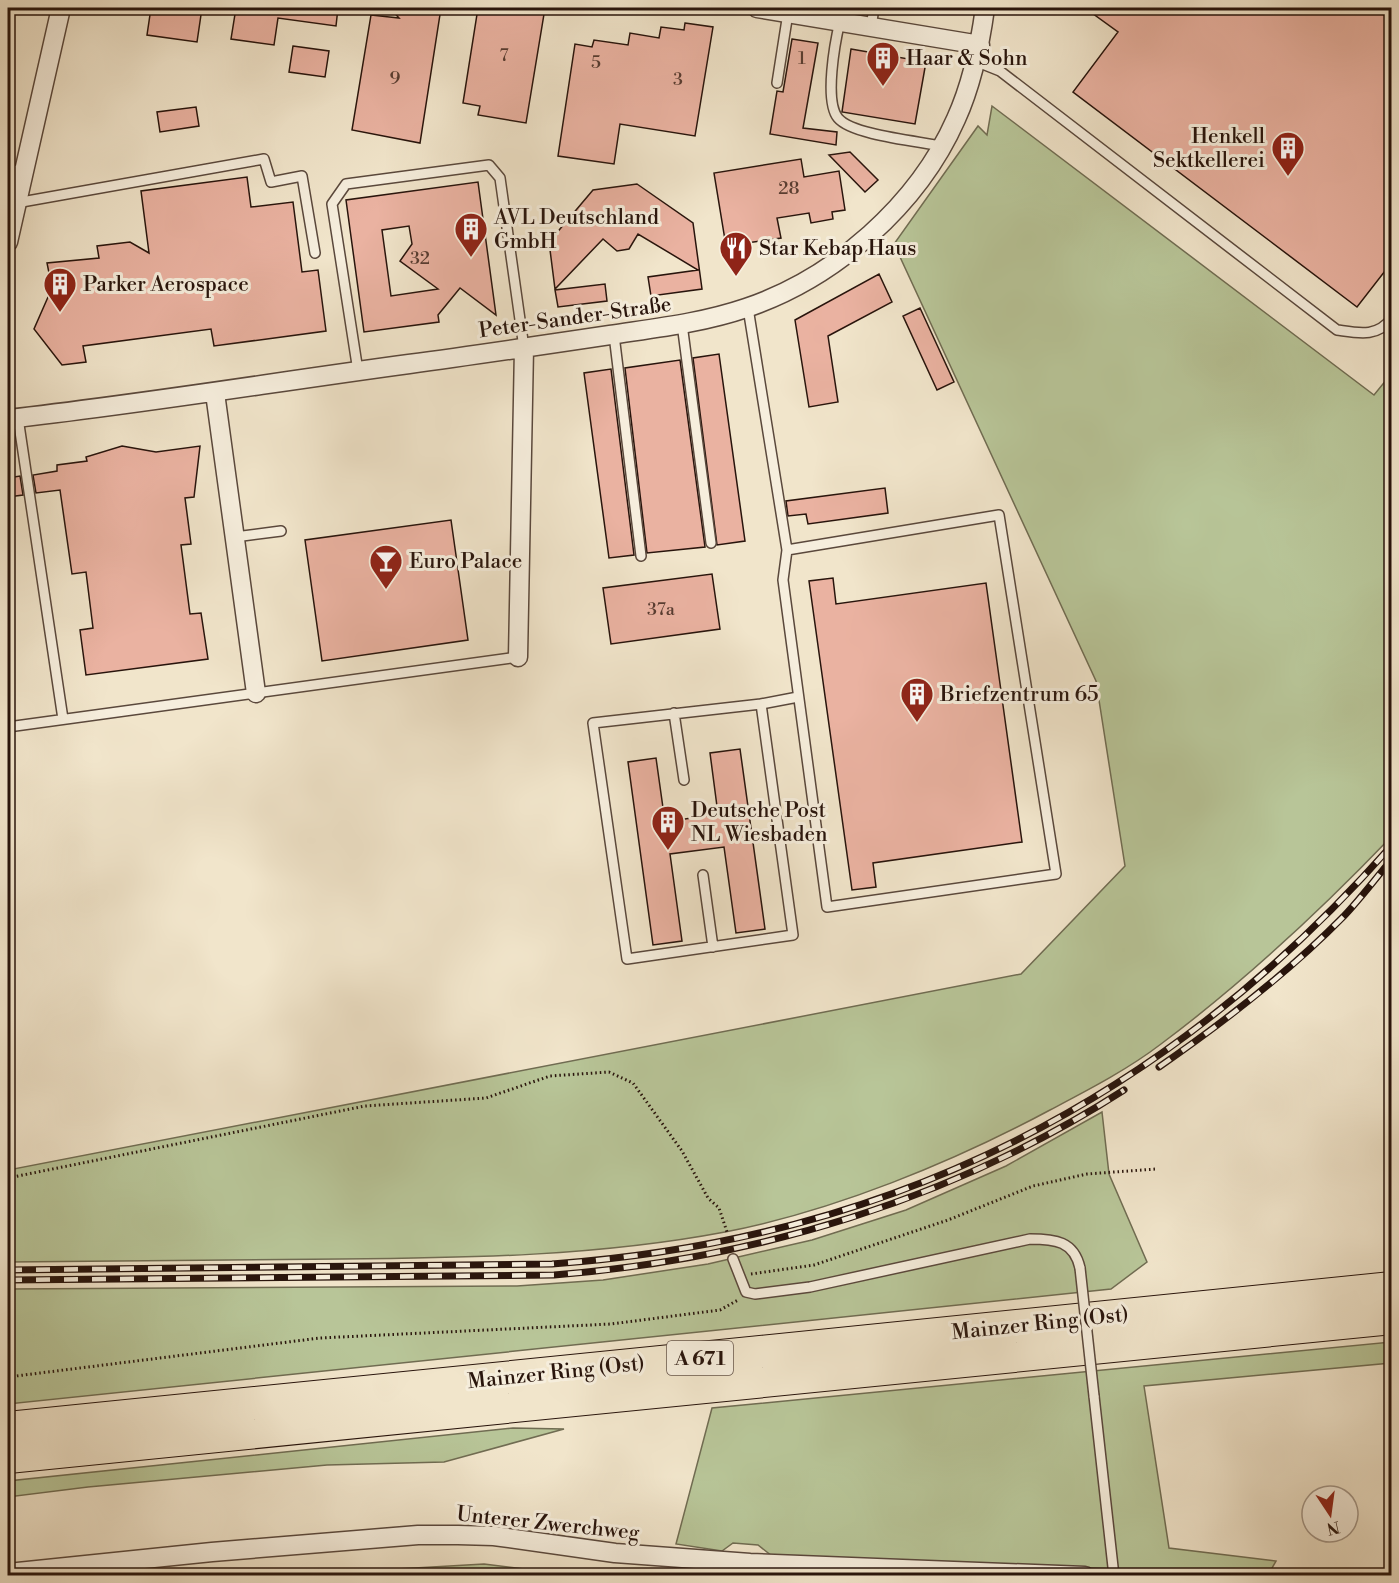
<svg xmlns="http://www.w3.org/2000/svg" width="1399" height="1583" font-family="'Libre Bodoni',serif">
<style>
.green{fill:#b8c598;stroke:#706c52;stroke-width:1.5}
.building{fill:#eab2a1;stroke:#28140c;stroke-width:1.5;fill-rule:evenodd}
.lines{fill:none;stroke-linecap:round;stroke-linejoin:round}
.lane-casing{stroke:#5a483c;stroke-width:12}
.street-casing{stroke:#5a483c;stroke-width:21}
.highway-casing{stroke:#28140c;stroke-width:34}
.path{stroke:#28140c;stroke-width:3;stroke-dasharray:1.5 3;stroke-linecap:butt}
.lane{stroke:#f6eedd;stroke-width:9}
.street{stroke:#f6eedd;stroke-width:18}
.highway{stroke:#f1e5cb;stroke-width:32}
.rail-casing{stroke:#28140c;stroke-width:7}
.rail{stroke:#f6eedd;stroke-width:4.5;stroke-dasharray:14;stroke-linecap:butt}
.lane-bridge-casing{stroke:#5a483c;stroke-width:12;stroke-linecap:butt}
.lane-bridge{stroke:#f6eedd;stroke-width:9}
.labels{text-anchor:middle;stroke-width:6;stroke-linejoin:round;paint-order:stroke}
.number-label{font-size:18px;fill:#583c31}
.shield{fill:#f6eedd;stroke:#66554b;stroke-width:1.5}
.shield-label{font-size:20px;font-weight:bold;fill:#28140c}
.poi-label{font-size:21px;fill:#28140c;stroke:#f6eedd;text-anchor:start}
.street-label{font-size:21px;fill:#28140c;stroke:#f6eedd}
</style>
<rect width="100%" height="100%" fill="#f1e5cb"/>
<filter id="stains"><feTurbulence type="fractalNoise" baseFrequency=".00333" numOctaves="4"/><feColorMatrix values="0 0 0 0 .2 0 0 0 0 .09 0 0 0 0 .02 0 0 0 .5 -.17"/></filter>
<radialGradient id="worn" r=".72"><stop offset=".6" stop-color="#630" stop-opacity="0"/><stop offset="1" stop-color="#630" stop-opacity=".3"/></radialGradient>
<!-- green -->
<path class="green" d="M992,106l382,289 17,-21v463c-71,74 -147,145 -230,207 -34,26 -73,46 -111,66 -97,52 -216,101 -325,122 -127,24 -255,26 -384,27 -111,1 -222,2 -333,3v-92l1013,-196 104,-108 -29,-185 -202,-437 84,-118 9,9z
M1102,1112l7,62 38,88 -36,27 -1103,115v-115l509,-3 86,-6 105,-16 104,-24 94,-30 100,-44z
M1391,1342v21l-247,23 25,162 107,13 -8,14 -496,-19 -14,-11 -25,-2 -11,8 -46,-7 36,-136z
M513,1428l51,1 -120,33 -117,3 -239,22 -80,10v-16z
M484,1564l89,11h-280z"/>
<!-- building -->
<path class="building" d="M151,8h51l-5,34 -50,-7z
M236,8h102l-2,18 -58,-8 -4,27 -43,-6z
M390,8h51l-21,135 -68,-13 19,-115 28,3z
M478,8h67l-19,115 -48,-8 2,-9 -17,-3z
M1085,8h289l18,13v241l-35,45 -284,-215 45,-60z
M685,23l28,4 -18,109 -75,-12 -6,40 -56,-8 17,-112 17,3 2,-7 34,5 2,-12 29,5 2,-11 23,3z
M792,39l26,4 -15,85 34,4 -1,13 -66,-11 7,-43 6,1z
M293,46l36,5 -4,26 -36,-5z
M851,49l75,13 -11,62 -73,-12z
M196,107l3,19 -39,6 -3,-20z
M850,152l28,28 -13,12 -36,-37z
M801,159l3,18 35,-6 6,39 -13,2 1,7 -22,4 -2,-10 -32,5 4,20 -55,8 -12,-73z
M247,177l4,30 42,-5 9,70 16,-2 8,61 -112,15 -3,-17 -128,17 3,16 -24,3 -28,-36 18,-41 -5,-25 52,-5 -2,-12 33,-4 19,11 -8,-62z
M478,182l18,133 -36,-27 -22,27 1,7 -75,10 -18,-132zM409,226l3,18 -12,17 38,28 -47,7 -9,-66z
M637,184l56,39 9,66 -51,7 -3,-19 50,-7 -60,-36 -9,15 -12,2 -14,-12 -48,50 -6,-47 44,-52z
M879,274l13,28 -64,34 10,66 -29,5 -14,-87z
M605,284l2,17 -49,6 -3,-17z
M920,308l34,74 -17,8 -34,-74z
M719,354l26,187 -28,4 -24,-187z
M680,360l25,187 -58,6 -22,-185z
M611,369l23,186 -25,3 -25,-185z
M122,446l34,6 44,-6 -6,51 -9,1 6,46 -10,1 9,69 11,-1 7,46 -122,16 -6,-45 13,-2 -7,-56 -14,2 -12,-84 -24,3 -3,-18 24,-4v-6l30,-4 -1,-4z
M20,476l3,19 -15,2v-19z
M885,488l3,25 -80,11 -2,-10 -18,2 -2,-15z
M451,520l17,120 -146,21 -17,-121z
M712,574l8,55 -109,15 -8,-56z
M833,578l3,26 150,-21 36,259 -149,21 3,24 -24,3 -43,-309z
M740,749l25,180 -29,4 -12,-86 -54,7 12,87 -29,4 -25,-183 28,-4 9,64 53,-8 -8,-61z"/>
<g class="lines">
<defs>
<path id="lane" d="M840,21c-5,21 -16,80 -2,97 14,17 79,23 103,28
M871,27l3,-19
M975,61l25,10 337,259c21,3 40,8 55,-12
M777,83l11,-70
M8,169l15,3
M16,203l248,-44 7,23 31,-6 13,77
M748,308l39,242 212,-35 57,359 -229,33 -44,-327 4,-30
M682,324l29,219
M614,335l27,221
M358,371l-26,-167 14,-20 143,-19 11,13 24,170
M18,418l45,301
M235,537l46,-6
M761,704l-168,19 34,236 166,-24 -32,-231 37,-7
M674,713l10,67
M8,727l510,-70
M703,875l10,72
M733,1259l13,33 9,2 55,-7 220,-48c25,0 44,2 50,29
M1094,1396l20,180"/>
<path id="street" d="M757,8l223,37
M8,242l53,-234
M215,393l41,300
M8,419c134,-15 267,-37 401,-55 67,-9 134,-19 201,-29 46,-7 92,-12 136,-27 89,-30 172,-103 210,-189 16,-35 24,-74 29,-111
M518,657l6,-309
M8,1573l204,-21 206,-17h40l36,1 121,17 135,10 335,13"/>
<path id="highway" d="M8,1428l1384,-140
M8,1457l1384,-139"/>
</defs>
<!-- lane casing -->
<use href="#lane" class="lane-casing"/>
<!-- street casing -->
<use href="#street" class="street-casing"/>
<!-- highway casing -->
<use href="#highway" class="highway-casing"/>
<!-- path -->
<path class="path" d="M8,1178l357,-72 121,-8 64,-22 59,-4 24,11 49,68 26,47 11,10 8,24
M751,1274l63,-9 134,-45 85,-34 54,-12 69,-5
M8,1377l312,-39 291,-14 109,-14 18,-10
M201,1576l11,-6"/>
<!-- lane -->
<use href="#lane" class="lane"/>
<!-- street -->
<use href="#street" class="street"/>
<!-- highway -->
<use href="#highway" class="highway"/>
<defs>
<path id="rail" d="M1159,1067c65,-45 129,-94 185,-151 17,-18 32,-38 48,-57
M8,1270l544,-6c339,-24 615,-164 840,-419
M8,1280l546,-5c201,-16 399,-75 570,-185"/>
</defs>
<!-- rail casing -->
<use href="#rail" class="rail-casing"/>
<!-- rail -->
<use href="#rail" class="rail"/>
<defs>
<path id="lane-bridge" d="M1080,1268l14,128"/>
</defs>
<!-- lane-bridge casing -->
<use href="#lane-bridge" class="lane-bridge-casing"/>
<!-- lane-bridge -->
<use href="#lane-bridge" class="lane-bridge"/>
</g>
<!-- icons -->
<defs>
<symbol id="building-pin" viewBox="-11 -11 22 30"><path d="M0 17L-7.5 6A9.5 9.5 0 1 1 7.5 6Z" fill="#8f2418" stroke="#f6eedd"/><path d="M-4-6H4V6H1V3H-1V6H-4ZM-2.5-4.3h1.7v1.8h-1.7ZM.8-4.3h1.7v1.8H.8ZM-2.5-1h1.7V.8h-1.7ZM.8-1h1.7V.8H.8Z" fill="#fff"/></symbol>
<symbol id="restaurant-pin" viewBox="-11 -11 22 30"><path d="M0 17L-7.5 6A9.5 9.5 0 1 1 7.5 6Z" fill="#8f2418" stroke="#f6eedd"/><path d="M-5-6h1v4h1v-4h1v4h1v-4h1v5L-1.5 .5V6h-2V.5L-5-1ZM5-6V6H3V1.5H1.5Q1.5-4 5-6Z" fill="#fff"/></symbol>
<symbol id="bar-pin" viewBox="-11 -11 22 30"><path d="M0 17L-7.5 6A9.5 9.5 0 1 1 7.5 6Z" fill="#8f2418" stroke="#f6eedd"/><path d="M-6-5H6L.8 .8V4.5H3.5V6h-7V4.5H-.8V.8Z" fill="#fff"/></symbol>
</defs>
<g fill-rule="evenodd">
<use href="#building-pin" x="864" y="39" width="38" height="52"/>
<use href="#building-pin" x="1269" y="129" width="38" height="52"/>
<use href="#building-pin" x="452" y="210" width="38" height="52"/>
<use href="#restaurant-pin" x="717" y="229" width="38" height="52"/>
<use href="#building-pin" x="41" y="265" width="38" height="52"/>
<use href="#bar-pin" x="367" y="542" width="38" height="52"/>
<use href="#building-pin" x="898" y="675" width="38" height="52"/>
<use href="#building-pin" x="649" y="803" width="38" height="52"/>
</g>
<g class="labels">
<!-- number labels -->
<g class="number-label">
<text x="504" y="61">7</text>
<text x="802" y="64">1</text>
<text x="596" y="68">5</text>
<text x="395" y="84">9</text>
<text x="678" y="85">3</text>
<text x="789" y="194">28</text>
<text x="420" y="264">32</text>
<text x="661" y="615">37a</text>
</g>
<!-- shield labels -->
<rect class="shield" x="667" y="1341" width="66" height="34" rx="4.5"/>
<g class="shield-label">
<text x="700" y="1365">A 671</text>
</g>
<!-- poi labels -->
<g class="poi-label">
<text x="906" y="65">Haar &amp; Sohn</text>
<text x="1265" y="143" text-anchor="end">Henkell<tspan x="1265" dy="24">Sektkellerei</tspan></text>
<text x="494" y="224">AVL Deutschland<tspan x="494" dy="24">GmbH</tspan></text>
<text x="759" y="255">Star Kebap Haus</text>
<text x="83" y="291">Parker Aerospace</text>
<text x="409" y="568">Euro Palace</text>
<text x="940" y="701">Briefzentrum 65</text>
<text x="691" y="817">Deutsche Post<tspan x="691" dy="24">NL Wiesbaden</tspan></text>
</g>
<!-- street labels -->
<g class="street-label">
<text transform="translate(575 317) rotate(-8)" y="7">Peter-Sander-Straße</text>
<text transform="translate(1040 1323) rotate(-6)" y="7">Mainzer Ring (Ost)</text>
<text transform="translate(556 1372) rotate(-6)" y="7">Mainzer Ring (Ost)</text>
<text transform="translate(548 1523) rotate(6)" y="7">Unterer Zwerchweg</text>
</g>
</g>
<!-- margin -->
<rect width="1399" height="1583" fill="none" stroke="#f1e5cb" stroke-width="30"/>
<rect x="9" y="9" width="1381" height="1565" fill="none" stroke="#28140c" stroke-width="3"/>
<rect x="15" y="15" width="1369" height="1553" fill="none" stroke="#28140c" stroke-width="1.5"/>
<!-- north arrow -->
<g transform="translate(1330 1514) rotate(167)"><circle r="28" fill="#f6eedd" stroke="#a49789" stroke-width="1.5"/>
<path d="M0-4.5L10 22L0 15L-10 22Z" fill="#8f2418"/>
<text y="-9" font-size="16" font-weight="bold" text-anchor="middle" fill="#28140c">N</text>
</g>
<rect width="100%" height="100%" filter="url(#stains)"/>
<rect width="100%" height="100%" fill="url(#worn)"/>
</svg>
